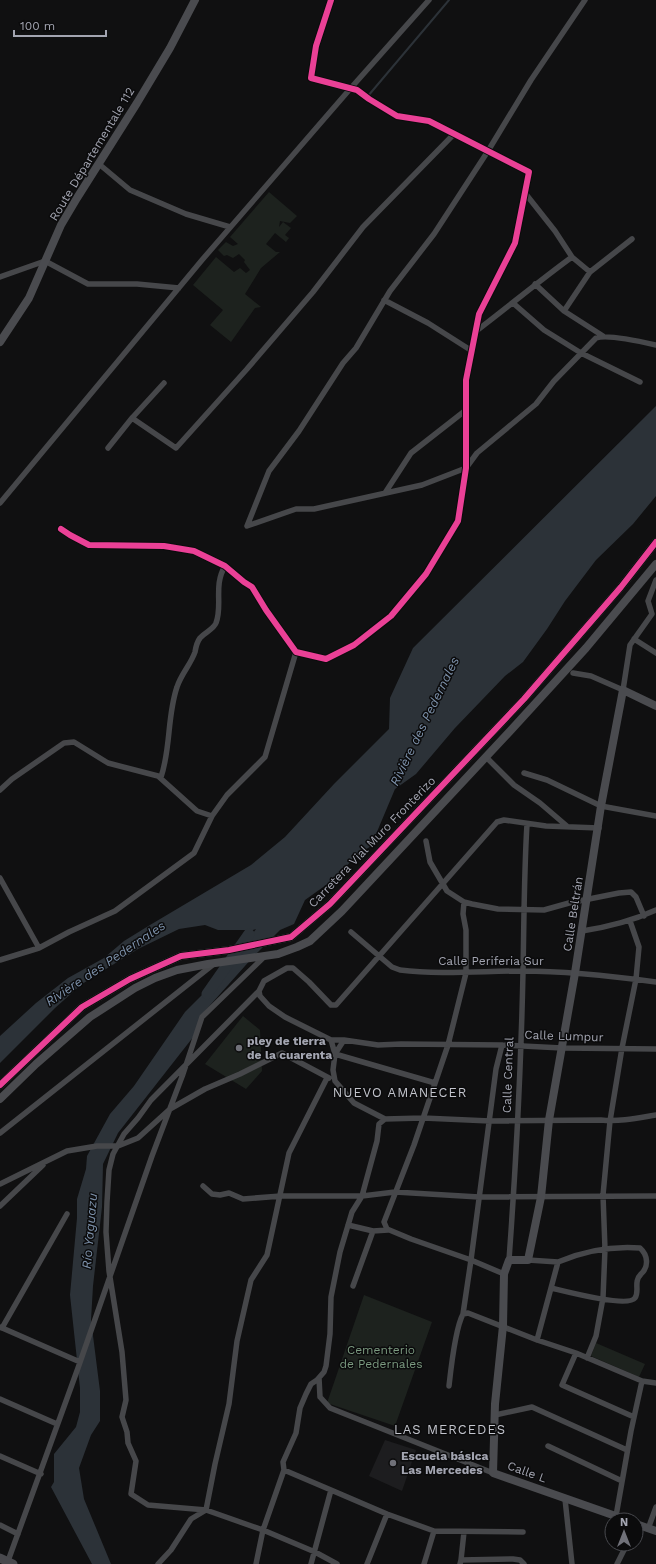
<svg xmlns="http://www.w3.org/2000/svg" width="656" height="1564" font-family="'Work Sans',sans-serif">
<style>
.built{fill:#1d1d1f}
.green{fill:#1d221e}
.water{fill:#2c3238}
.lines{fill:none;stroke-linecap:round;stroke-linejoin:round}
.stream{stroke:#2c3238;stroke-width:2}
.river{stroke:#2c3238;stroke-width:11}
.street{stroke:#46474a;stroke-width:5.5}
.secondary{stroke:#4a4b4f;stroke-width:8}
.primary{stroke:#49494d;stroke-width:9}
.cycleway-casing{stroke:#0b0b0c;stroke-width:8}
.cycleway{stroke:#ea4096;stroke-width:6}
.poi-dot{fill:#707179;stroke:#0b0b0c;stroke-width:1.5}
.labels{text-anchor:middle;stroke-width:3;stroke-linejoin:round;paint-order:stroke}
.street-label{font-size:12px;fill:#a3a5b1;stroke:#0b0b0c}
.poi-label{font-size:12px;font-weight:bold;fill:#a3a5b1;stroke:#0b0b0c;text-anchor:start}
.park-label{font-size:12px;fill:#7b9a80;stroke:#0b0b0c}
.water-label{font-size:13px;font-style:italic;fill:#7c90a9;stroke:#0b0b0c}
.neighbourhood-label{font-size:13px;letter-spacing:1px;fill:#c3c5cd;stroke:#0b0b0c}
</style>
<rect width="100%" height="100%" fill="#101011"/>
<!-- built -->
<path class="built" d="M385,1440l31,10 -14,41 -33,-15z"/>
<!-- green -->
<path class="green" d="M269,192l28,24 -7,7 -10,-2 -1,6 4,-5 8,6 -6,7 4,3 -3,4 -11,-9 -9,11 10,8h4l-19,16 -16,26 16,13 -6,1 -24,34 -21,-17 13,-15 -30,-25 23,-28 18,15 6,-4 6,5 4,-3 -6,-8 1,-2 -6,-6 -6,4 -6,-3 -3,1 -6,-6 8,-8 7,4 5,-2 -8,-7z
M243,1016l17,14 2,41 -16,18 -41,-25z
M364,1295l68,27 -37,104 -68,-23z
M596,1343l49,21 -6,13 -48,-21z"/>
<!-- water -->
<path class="water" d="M656,406v90l-23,28 -37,36 -31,41 -18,28 -24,33 -18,14 -50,52 -39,46 -21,15 -24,57 -15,10 -23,24 -28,20 -11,24 -14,6 -27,27 -49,55 -10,24 -76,97 -15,31 -1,43 -9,79 -2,34 9,71v30l-9,14 -12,33 5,31 27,65h-19l-41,-77 3,-5v-28l22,-27 4,-15v-24l-10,-93 7,-77v-19l9,-30 1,-13 23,-42 24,-28 51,-74 35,-35 36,-48 -3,1h-35l-13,-5 -26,4 -41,20 -56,35 -27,24 -55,55v-27l36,-33 32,-25 36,-20 20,-17 26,-16 101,-60 34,-28 49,-53 55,-55 1,-31 23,-50z"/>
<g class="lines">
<!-- stream -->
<path class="stream" d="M368,96l81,-96"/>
<!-- river -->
<path class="river" d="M207,994l42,-60"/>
<!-- street -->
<path class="street" d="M99,164l31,26 56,24 44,13
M525,193l30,38 17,26 18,15
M0,277l45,-16 43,23h49l42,4
M535,284l29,27 39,25
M384,300l44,23 44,28
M513,303l31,27 37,23 59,29
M564,311l26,-39 42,-33
M475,332c33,-25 64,-51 97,-75
M132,418l44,30 71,-79 66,-77 50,-65 91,-93
M108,448l24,-30 32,-35
M385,493l26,-40 55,-43
M0,503l202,-243 148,-171 79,-89
M247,526l22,-55 30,-40 44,-68 13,-15 34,-57 44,-57 54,-83 43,-71 54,-80
M247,526l49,-17h18l108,-24 44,-17 11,-15 59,-49 18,-23 42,-43c11,-4 47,4 60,7
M61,529l9,6 19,10 75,1 30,5 31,15 19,16 8,5 14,23 30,42 30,7 28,-14 37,-29 35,-42 32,-53 8,-53v-88l13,-66 36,-71 14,-71 -100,-51 -32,-5 -28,-17 -12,-9 -46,-12 5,-32 15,-46
M634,639l22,14
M573,673l18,3 32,14 7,-45 22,-31 -4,-13 8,-21
M486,757l28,28 26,18 28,24
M524,773l23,7 54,26 55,10
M161,777c10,-29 6,-61 16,-90 4,-13 14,-23 18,-35 1,-6 2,-10 5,-14 5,-6 13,-8 16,-15 7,-18 -3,-37 9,-57
M0,790l12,-11 52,-36 10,-1 34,21 50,13 39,35 15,5
M426,841l4,21 17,29 17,11 8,2 26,5 46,1 25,-7 50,-10 12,-1 5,5 8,19
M0,878l39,70
M582,931c26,-4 50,-10 74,-21
M351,932l41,35 8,3c40,5 82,1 122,1 45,0 90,5 134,11
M0,960l39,-12 30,-16 46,-21 79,-58 18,-37 15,-21 38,-38 31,-105
M259,991l-108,109 -13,18 -14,16 -11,20 -4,16 -2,32 -1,30 3,39 13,81 4,48 -4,17 5,15 1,11 8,18 -5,33 17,11 58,5 57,20 52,22 22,12
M331,1040l4,14 100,29
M344,1040h-13l-46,-23 -16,-11 -9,-10 -1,-5 5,-10 23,-13h6l16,14 22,23h5l161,-183 7,-2 42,6 53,2
M502,1045l-6,24 -25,191 33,14
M656,1049l-94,-1 -60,-3 -101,-1 -23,1 -34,-5 -9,14 -2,16 2,11 19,22 31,16 38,-1 67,3 111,-1c19,2 37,-2 55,-5
M0,1133l215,-170
M0,1184l67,-33 30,-5h21l20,-8 32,-29 35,-20 35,-15 42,-21 47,25
M203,1186l9,8 8,1 9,-2 14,6 38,-3h81l33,-4 84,5 177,-1
M0,1206l43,-41
M348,1225l25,6 15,-1
M509,1260c7,-96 12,-192 14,-288 1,-49 1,-99 4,-148
M528,1260l30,2
M353,1286l20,-55
M463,1314l8,-54 -60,-21 -24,-10 -3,-7 30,-77 34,-100 18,-72v-43l-3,-16 1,-12
M0,1327l80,35
M2,1328l65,-114
M537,1340l21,-78c26,-11 55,-16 82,-14 8,7 9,19 1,26 -8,8 -1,17 -6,24 -7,10 -71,-7 -84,-10
M576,1353l-14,32 72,32
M587,1358l9,-22 7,-38 2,-49 -2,-54 7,-74 12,-73 14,-69 3,-32 -9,-26
M319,1378l1,19 10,11 163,65
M449,1386c2,-18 6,-57 14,-72l5,-1 69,27 39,13 66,28 14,2
M0,1399l57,25
M495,1415l37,-8 95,43
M548,1446l74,35
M0,1456l41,18
M284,1470l47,20 -20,74
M331,1490l56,24 47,17 -10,33
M565,1499l7,65
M616,1516l15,-85 11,-50
M0,1525l18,9
M648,1529l8,-22
M434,1531l89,1
M461,1560l3,-28
M8,1561l70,-193 74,-212 31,-82 19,-57 62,-60
M158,1564l13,-14 20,-31 15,-9 9,-46 14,-60 8,-63 14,-61 16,-25 22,-102 38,-75
M256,1564l7,-34 21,-60 -1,-8 13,-29 4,-25 6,-14 5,-10 6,-4 7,-8 2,-6 4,-32 1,-37 9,-45 12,-40 10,-16 15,-55 2,-17 6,-5
M367,1564l20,-50
M460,1564l1,-4 52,-1 7,1 4,4
M617,1564l10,-20"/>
<!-- secondary -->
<path class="secondary" d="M0,342l29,-44 32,-73 16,-27 60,-95 33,-55 25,-48
M0,1085l82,-78 48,-28 51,-23 48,-6 62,-13 39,-33 194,-205 97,-112 35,-45
M0,1099l36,-35 54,-47 45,-29 20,-10 22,-8 31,-6 70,-10 19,-7 13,-6 32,-30 170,-182 74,-81 70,-84
M627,1520l-134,-47 2,-69 8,-78 1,-52 5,-14h19l13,-63 8,-77 26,-147 26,-167 22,-116 33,16
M636,1524l20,7"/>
<!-- primary -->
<path class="primary" d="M0,1558l13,6"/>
<defs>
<path id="cycleway" d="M61,529l9,6 19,10 75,1 30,5 31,15 19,16 8,5 14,23 30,42 30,7 28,-14 37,-29 35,-42 32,-53 8,-53v-88l13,-66 36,-71 14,-71 -100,-51 -32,-5 -28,-17 -12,-9 -46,-12 5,-32 15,-46
M0,1085l82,-78 48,-28 51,-23 48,-6 62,-13 39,-33 194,-205 97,-112 35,-45"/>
</defs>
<!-- cycleway casing -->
<use href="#cycleway" class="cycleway-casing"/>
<!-- cycleway -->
<use href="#cycleway" class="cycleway"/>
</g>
<!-- markers -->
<g class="poi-dot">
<circle cx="239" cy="1048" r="4"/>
<circle cx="393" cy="1463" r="4"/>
</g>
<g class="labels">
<!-- street labels -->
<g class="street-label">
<text transform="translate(92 154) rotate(-59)" y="4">Route Départementale 112</text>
<text transform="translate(372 842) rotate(-46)" y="4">Carretera Vial Muro Fronterizo</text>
<text transform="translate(573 914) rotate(-81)" y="4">Calle Beltrán</text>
<text x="491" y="965">Calle Periferia Sur</text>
<text transform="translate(564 1036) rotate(2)" y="4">Calle Lumpur</text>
<text transform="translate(508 1075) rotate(-88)" y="4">Calle Central</text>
<text transform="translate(527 1472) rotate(20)" y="4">Calle L</text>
</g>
<!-- poi labels -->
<g class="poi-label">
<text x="247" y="1045">pley de tierra<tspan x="247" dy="14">de la cuarenta</tspan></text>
<text x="401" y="1460">Escuela básica<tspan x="401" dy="14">Las Mercedes</tspan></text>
</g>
<!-- park labels -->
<g class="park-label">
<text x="381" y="1354">Cementerio<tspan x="381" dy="14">de Pedernales</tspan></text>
</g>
<!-- water labels -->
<g class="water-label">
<text transform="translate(424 721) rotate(-64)" y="5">Rivière des Pedernales</text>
<text transform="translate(105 963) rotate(-34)" y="5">Rivière des Pedernales</text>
<text transform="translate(89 1231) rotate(-85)" y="5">Río Yaguazu</text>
</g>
<!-- neighbourhood labels -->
<g class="neighbourhood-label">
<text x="400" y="1097">NUEVO AMANECER</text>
<text x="450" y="1434">LAS MERCEDES</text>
</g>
</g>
<!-- north arrow -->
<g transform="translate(624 1532)"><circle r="19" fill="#0b0b0c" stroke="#48494e"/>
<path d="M0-3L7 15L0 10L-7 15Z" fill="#707179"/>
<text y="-6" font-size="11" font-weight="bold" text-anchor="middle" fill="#a3a5b1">N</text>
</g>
<!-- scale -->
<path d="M14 30v6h92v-6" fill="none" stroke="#a3a5b1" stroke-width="2"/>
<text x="20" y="30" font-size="12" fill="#a3a5b1" stroke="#0b0b0c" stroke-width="3" paint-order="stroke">100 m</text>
</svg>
